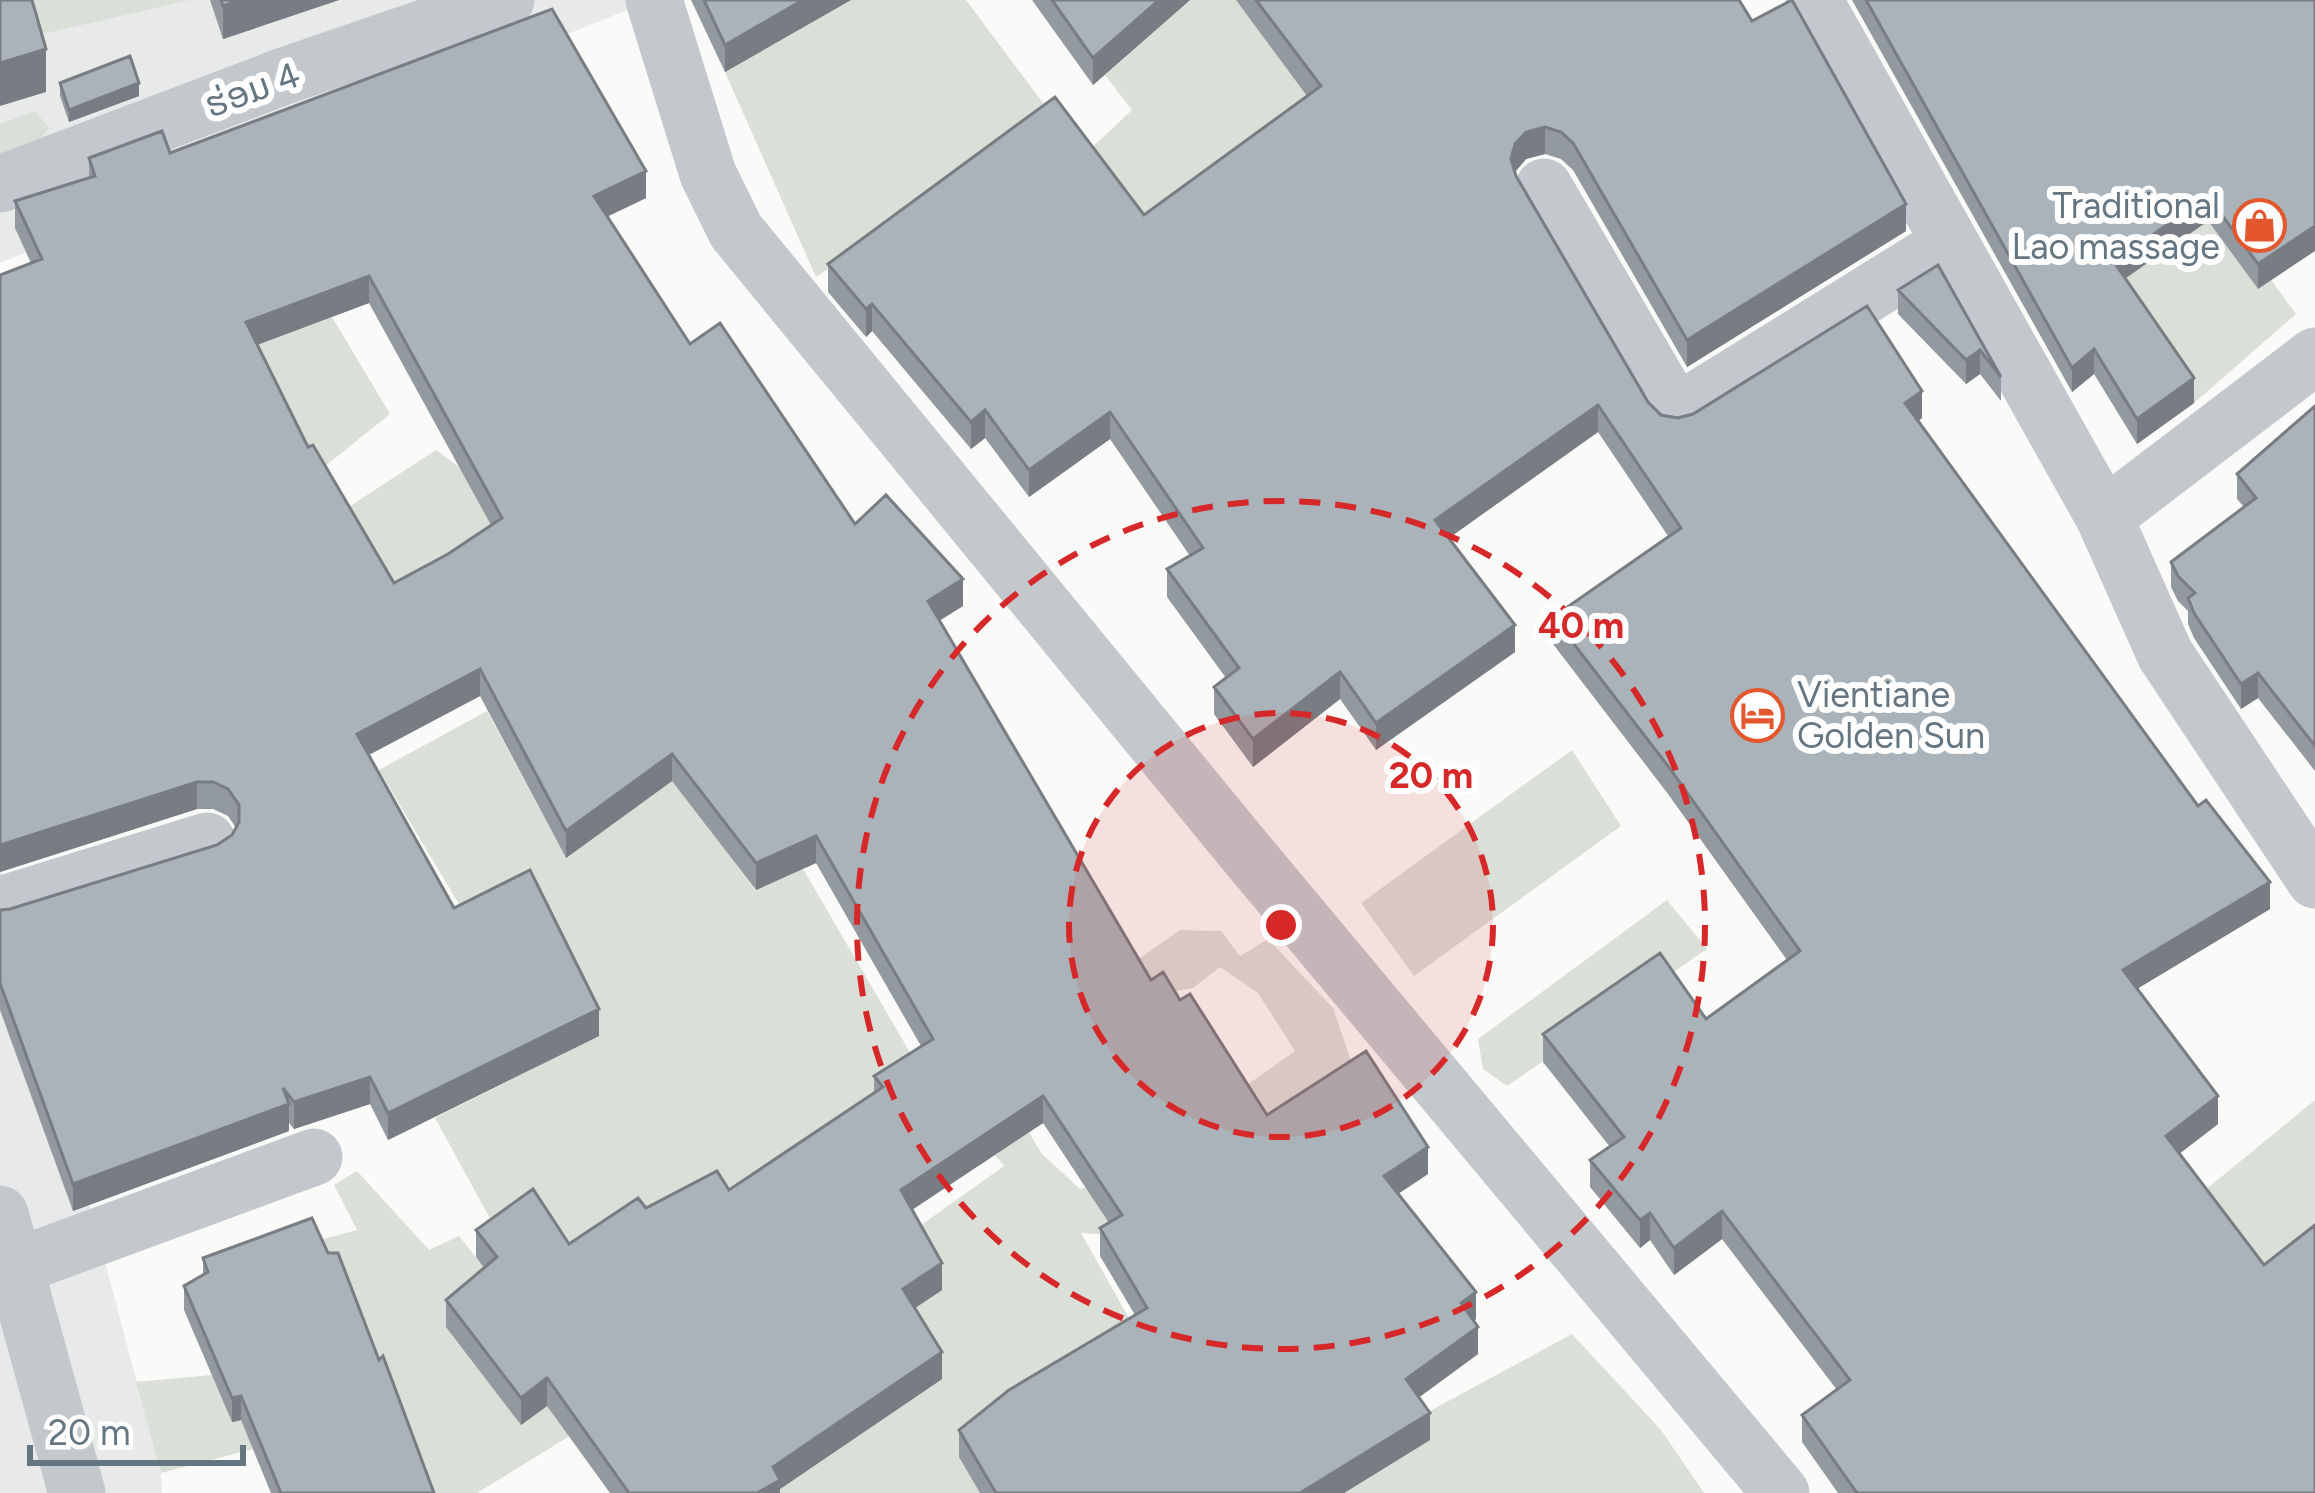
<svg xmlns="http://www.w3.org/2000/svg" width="2315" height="1493" font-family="Figtree,'Noto Sans Lao',sans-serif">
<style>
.built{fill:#e8e9e9}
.green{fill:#dadfd7}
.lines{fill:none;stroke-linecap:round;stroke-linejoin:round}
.street{stroke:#c3c8cc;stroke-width:57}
.wall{fill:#929a9f;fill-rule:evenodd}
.shaded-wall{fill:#777d82}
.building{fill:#aab3b9;stroke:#777d82;stroke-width:3;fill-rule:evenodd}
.ring{fill:none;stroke:#d62828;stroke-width:6;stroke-dasharray:21 15}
.labels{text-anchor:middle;stroke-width:12;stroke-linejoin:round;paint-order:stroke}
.street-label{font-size:36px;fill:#657683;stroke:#fff}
.poi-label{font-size:36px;fill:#657683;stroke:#fff;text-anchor:end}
.centre{fill:#d62828;stroke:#fff;stroke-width:6}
.ring-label{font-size:36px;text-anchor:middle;font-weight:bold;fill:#d62828;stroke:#fff;stroke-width:12;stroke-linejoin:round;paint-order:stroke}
</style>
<rect width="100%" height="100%" fill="#fafaf8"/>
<!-- built -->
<path class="built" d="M0,0h652l-652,263z
M0,866l161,607 1,20h-162z"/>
<!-- green -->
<path class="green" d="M19,0h171l-160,37z
M851,0h115l83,111 -233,166 -91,-205z
M1190,0h135l-3,115 -167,118 -67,-82 44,-41 -27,-35z
M35,111l14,17 -28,33 -21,8v-45z
M2173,174l85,115 13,-9 25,34 -102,89 -80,-117z
M332,317l58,97 -61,49 -52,29 -31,-143z
M436,450l23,17 45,66 -155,101 -11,-120z
M487,711l79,147 107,-78 82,110 48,-21 119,204 -186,116 -167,82 -71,-38 -63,-115 163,-82 -126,-110 -93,-156z
M1572,750l49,76 -207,150 -53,-73z
M1667,900l40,49 -200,137 -24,-17 -5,-30z
M1180,930l41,1 19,25 28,-17 65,69 20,59 -240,168 -32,-2 53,94 -154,166h-208l131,-177 7,-83 94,-67 -27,-32 14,-63 51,83 38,35 55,-12 98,-82 62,-44 -37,-58 -38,-26 -27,21 -50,10 -19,-29z
M2315,1100v153l-81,23 -41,-76z
M357,1171l72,79 30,-14 38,48 -50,43 74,97 54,-40 22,35 -120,74h-81l-84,-251 45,-12 -23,-45z
M1572,1334l89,96 43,63h-360l85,-53 -14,-21z
M212,1375l20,46 18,-4 3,32 -92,24 -25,-91z"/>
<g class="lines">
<!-- street -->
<path class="street" d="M654,0l54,174 28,57 511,623 534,639
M1814,0l290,517 61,137 150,226
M0,184l284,-108 222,-76
M1544,187l132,226 274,-170
M2104,517l211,-161
M0,905l207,-64
M0,1214l77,279
M15,1267l299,-110"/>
</g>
<!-- wall -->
<path class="wall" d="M210,0h129l-116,39z
M691,0h160l-126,72z
M1032,0h158l-97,85z
M1236,0h503l13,21 154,210 -219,136 -114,-197 -12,-11 -16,-5 -19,5 -11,13 1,4 132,226 13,13 17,3h244l-4,3 352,488 -133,80 81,135 -39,30 136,339h-477l-36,-51v-27l35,-25 -115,-151 -48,36 -24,-35 -10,8 -50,-61v-27l20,-13 -67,-85v-28l163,-15 81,-59 -119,-166 -115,-150v-27l115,-81 -70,-104 -150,106 67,114 -139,98 -36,-51 -87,68 -39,-53v-27l12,-9 -59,-81v-28l23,-13 -80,-117 -81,58 -44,-59 -14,11 -99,-118 -6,6 -38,-45v-28l316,-49 163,-119z
M1852,0h463l-57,289 -50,-68 -82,57 68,125 -57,41 -43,-70 -22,18z
M60,83l79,13 -70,26 -9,-26z
M170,153l476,45 -38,18 82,128 165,180 108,82 -24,14 212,360 29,20 87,115 161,59 -30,20 78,125 -2,2 4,33 -59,43 11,43 -86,53h-364l-21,-36v-27l176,-115 -35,-59v-28l9,-5 -66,-100 -131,87 30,80 -27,18 27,71 -162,110v4h-170l-63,-87 -26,19 -75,-98v-27l38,-32 -8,-11v-27l93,14 77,-36 83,-18 145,-98v-16l47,-30 -105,-183 -60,27 -84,-109 -106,77 -86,-162 -111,59 85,153 145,128 -211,104 -18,-36 -76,25 -5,-6v8l-216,80 -73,-201v-100l10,-1 207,-64 15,-10 4,-7 -8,-12 -15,-7h-16l-197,63v-597l31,-12 -16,-35v-27l74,-23v-20zM369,303l122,222 -43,29 -54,29 -86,-136 -51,-102z
M1938,265l63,112v24l-21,-27 -14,10 -68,-70v-24z
M2315,406v365l-57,-73 -17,11 -47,-71 -6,-14v-13l-10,-10 -7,-14v-25l73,-55 -7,-8v-25z
M203,1258l176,102 55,133h-163l-30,-73 -9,2 -48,-112v-24l19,-11z"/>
<!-- shaded-wall -->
<path class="shaded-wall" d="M239,0h100l-116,39v-33z
M803,0h48l-126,72v-27z
M1159,0h31l-97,85v-27z
M46,49v43l-46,14v-43z
M139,83v13l-70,26v-12z
M1545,127v27l-19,5 -11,13 -4,-13 4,-15 11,-12z
M646,171v27l-52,25v-27z
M2208,196v25l-94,65v-24z
M1906,204v27l-219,136v-27z
M2315,226v25l-57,38v-25z
M369,276v27l-123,46v-27z
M872,304v27l-6,6v-28z
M2094,349v25l-22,18v-24z
M1980,350v24l-14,10v-24z
M2194,378v25l-57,41v-25z
M1922,391v27l-17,12v-27z
M1598,405v27l-163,116v-28z
M985,410v28l-14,11v-27z
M1110,412v27l-81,58v-27z
M963,579v27l-35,22v-27z
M1515,625v27l-139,98v-27z
M480,669v27l-123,65v-27z
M1340,672v27l-87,68v-28z
M2258,673v25l-17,11v-25z
M672,754v27l-106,77v-27z
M197,782v27l-197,63v-27z
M816,836v27l-60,27v-27z
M2270,882v27l-147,88v-27z
M599,1009v27l-211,104v-27z
M370,1077v27l-76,25v-27z
M1043,1096v27l-142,94v-27z
M2218,1096v28l-52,40v-28z
M289,1104v27l-216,80v-27z
M1428,1147v27l-44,29v-27z
M1722,1211v28l-48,36v-27z
M1650,1213v27l-10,8v-28z
M942,1263v27l-39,26v-27z
M1476,1292v27l-15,11v-27z
M1478,1327v27l-72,53v-28z
M942,1352v27l-162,110v4h-23l16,-26z
M547,1378v28l-26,19v-27z
M241,1396v24l-9,2v-24z
M1430,1413v27l-86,53h-44z"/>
<!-- building -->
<path class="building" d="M0,0h32l14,49 -46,14z
M221,0h18l-16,6z
M704,0h99l-78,45z
M1052,0h107l-66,58z
M1256,0h483l13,21 40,-21 114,204 -219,136 -114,-197 -12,-11 -16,-5 -19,5 -11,12 -4,15 5,17 132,226 13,13 17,3 15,-4 174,-108 55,85 -17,12 293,403 8,-6 64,82 -147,88 95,126 -52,40 98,129 51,-40v268h-458l-55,-78 48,-35 -128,-169 -48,37 -24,-35 -10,7 -50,-60 34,-23 -81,-103 117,-81 46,66 94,-68 -132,-185 -115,-149 128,-89 -83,-123 -163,115 80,105 -139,98 -36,-51 -87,67 -39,-52 25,-19 -72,-99 36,-21 -93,-136 -81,58 -44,-60 -14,12 -99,-118 -6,5 -38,-45 227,-167 89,118 177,-129z
M1866,0h449v226l-57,38 -50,-68 -94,66 80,116 -57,41 -43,-70 -22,19z
M552,9l94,162 -52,25 96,148 30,-21 135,201 31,-29 77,84 -35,22 223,379 12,-8 17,28 10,-6 77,121 99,-64 62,96 -44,29 92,116 -15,11 17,24 -72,52 24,34 -130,80h-304l-37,-63 50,-40 138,-82 -47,-80 22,-13 -79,-119 -142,94 41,73 -39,26 39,63 -169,115 7,13 -23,13h-128l-82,-115 -26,20 -75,-98 51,-43 -21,-27 57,-41 36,55 69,-46 8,10 71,-37 12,19 154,-103 -9,-11 59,-37 -117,-203 -60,27 -84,-109 -106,77 -86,-162 -123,65 97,174 76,-38 69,139 -211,104 -18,-36 -76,25 -11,-14 6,16 -216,80 -73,-201v-73l10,-1 207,-64 15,-10 7,-13v-17l-11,-16 -15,-7h-16l-197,63v-570l42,-16 -27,-58 80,-25 -6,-18 73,-27 8,22zM369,276l133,242 -54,36 -54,29 -81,-138 -5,2 -62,-125z
M130,56l9,27 -70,27 -9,-27z
M1938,265l63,112 -21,-27 -14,10 -68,-70z
M2315,406v340l-57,-73 -17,11 -47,-71 -6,-15 7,-5 -17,-17 -7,-14 85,-64 -19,-24z
M312,1218l16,35h10l41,107 4,-4 51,137h-153l-40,-97 -9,2 -48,-112 24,-14 -5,-14z"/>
<!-- distance rings -->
<circle cx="1281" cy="925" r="212" fill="#d62828" fill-opacity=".12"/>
<g class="ring">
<circle cx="1281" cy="925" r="212"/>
<circle cx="1281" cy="925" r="424"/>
</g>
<!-- icons -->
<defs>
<symbol id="shop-ring" viewBox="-11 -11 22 22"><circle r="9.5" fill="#fff" stroke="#e4572e" stroke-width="1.5"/><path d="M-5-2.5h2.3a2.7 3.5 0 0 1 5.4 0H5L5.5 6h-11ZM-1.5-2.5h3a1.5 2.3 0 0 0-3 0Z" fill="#e4572e"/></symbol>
<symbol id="hotel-ring" viewBox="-11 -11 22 22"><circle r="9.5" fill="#fff" stroke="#e4572e" stroke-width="1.5"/><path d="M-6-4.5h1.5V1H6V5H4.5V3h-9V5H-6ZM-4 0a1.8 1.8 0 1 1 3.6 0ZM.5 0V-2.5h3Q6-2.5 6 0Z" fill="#e4572e"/></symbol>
</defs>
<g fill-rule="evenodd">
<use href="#shop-ring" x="2230" y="196" width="59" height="59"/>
<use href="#hotel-ring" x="1728" y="686" width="59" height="59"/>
</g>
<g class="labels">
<!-- street labels -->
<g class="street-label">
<text transform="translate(252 89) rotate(-20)" y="13">ຮ່ອມ 4</text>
</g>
<!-- poi labels -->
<g class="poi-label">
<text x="2220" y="218">Traditional<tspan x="2220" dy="41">Lao massage</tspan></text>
<text x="1797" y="707" text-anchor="start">Vientiane<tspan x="1797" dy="41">Golden Sun</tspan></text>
</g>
</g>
<circle cx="1281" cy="925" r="18" class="centre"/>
<g class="ring-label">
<text x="1581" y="638">40 m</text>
<text x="1431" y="788">20 m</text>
</g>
<!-- scale -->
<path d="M30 1445v18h213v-18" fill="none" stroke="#657683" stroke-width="6"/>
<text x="48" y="1445" font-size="36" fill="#657683" stroke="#ffffff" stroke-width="9" paint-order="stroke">20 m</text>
</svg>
